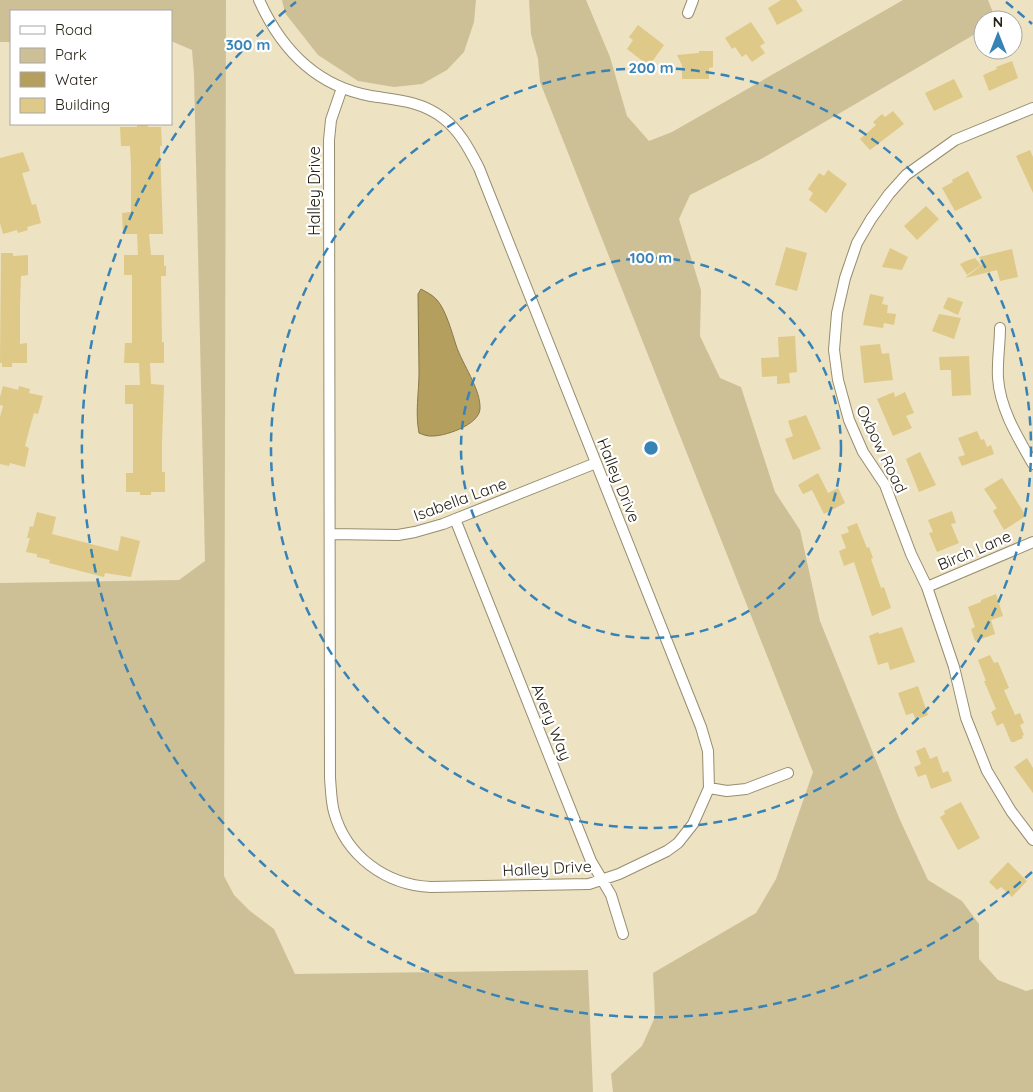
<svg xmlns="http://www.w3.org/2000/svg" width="1033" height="1092" font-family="Quicksand,sans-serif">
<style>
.green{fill:#cec096}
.water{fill:#b49f5f;stroke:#897949}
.building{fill:#dfc988}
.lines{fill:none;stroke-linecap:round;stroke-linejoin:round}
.minor-casing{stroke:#978d6f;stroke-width:12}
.minor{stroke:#fff;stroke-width:10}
.ring{fill:none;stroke:#3783b6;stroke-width:2.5;stroke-dasharray:9 6}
.labels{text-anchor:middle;stroke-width:4.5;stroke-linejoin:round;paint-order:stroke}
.street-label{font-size:16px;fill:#252115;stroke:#fff}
.centre{fill:#3783b6;stroke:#fff;stroke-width:2.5}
.ring-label{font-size:15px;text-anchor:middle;font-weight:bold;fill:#3783b6;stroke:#fff;stroke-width:4.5;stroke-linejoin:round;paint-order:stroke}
</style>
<rect width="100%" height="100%" fill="#ede2c2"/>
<!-- green -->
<path class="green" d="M0,0h226l-2,876 10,19 16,16 24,18 21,45 293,-4 5,122h-593v-509l179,-3 26,-19 -11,-486 -2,-25 -21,-9v-30h-160v31h-11z
M282,0h194l-2,22 -10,30 -17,18 -25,14 -28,3 -36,-6 -40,-26 -33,-42z
M529,0h57l24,57 17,59 22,25 23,-9 231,-132h85l6,15 -4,5h-7l-1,10 -219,128 -73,37 -11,24 22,71 -1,46 20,42 21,9 34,105 25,38 20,91 80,199 28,60 34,21 17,23v35l19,21 28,11 7,-2v103h-420l-2,-18 31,-28 13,-29 -2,-44 103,-60 20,-34 37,-107 -273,-690 -2,-23 -7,-25z"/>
<!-- water -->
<path class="water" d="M421,289c5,3 12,6 16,11 9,10 15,33 19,45 6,19 25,44 24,64 -1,16 -36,28 -50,27 -4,0 -8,-2 -11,-3 -4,-21 0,-40 0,-61 0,-26 -1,-52 -1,-78z"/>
<!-- building -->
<path class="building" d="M781,0h15l7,11 -26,14 -9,-17z
M751,22l14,21 -5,3 5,7 -13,9 -6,-8 -4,3 -7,-10 -3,2 -7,-11z
M638,25l26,20 -15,21 -22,-17 6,-9 -4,-3z
M699,51h14v16l-4,1v11h-27v-14l-5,-10 22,-2z
M1012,61l6,17 -29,13 -6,-16 14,-6 -1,-2z
M954,79l9,18 -29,14 -9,-18z
M893,111l11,13 -34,26 -10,-11 16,-14 -3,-3 9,-8 3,3z
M137,124h11v3h13l1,19h-2l3,88h-14l2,21h13v11h2v10h-5l1,66h2v21h-14l1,21 13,1 -2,58v29h3v20h-14v3h-11v-3h-14v-19h7v-69h-8v-19h15l-1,-22h-15l1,-20h7v-68h-8v-20h14l-1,-21h-14l-1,-21 9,-1v-47l-1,-19h-9l-1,-19h17z
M1030,150l3,7v36l-17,-37z
M23,152l7,19 -8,2 10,32 4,-1 5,19 -14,4 1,3 -10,3 -1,-3 -14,4 -3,-11v-65z
M828,170l19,14 -21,29 -17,-13 4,-7 -5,-4 11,-16 5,3z
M968,171l14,27 -27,13 -13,-23 11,-6 -1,-2z
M926,206l13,13 -22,21 -13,-14z
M786,247l21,6 -10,38 -22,-6z
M890,248l18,9 -6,13 -20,-3z
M1012,249l6,28 -18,4 -3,-11 -32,8 18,-14 -4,-7z
M1,253h12v3l15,-1v20l-7,1 -1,29v39l7,-1v20h-15v4h-10v-4h-2z
M975,258l6,7 -14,10 -7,-11 6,-3z
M870,294l14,3 -2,7 6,1 -1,8 9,1 -2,11 -10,-2 -1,5 -20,-3z
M948,297l15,5 -5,13 -15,-7z
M939,314l22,4 -7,21 -22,-8z
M795,336l2,36 -8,1 1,10 -13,1v-8l-15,1 -1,-19 18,-1 -1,-20z
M880,344l2,10 7,-1 4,27 -29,3 -4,-37z
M969,356l2,39 -19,1 -1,-26h-11l-1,-13z
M3,386l15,4 1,-4 11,3 -1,4 14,3 -5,18 -4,-1 -4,14 -5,19 4,2 -4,19 -15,-4 -1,3 -9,-2v-47l3,-11 -3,-1v-8z
M894,392l1,5 10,-5 9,21 -8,3 6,12 -19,8 -16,-37z
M806,415l15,34 -28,11 -8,-21 8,-3 -5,-15z
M977,431l4,9 3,-1 3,8 4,-2 3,9 -32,12 -4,-9 7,-2 -7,-17z
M920,452l16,33 -17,7 -13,-33z
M818,473l10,20 10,-5 7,15 -21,11 -12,-24 -9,4 -5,-9z
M1002,478l24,38 -22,14 -11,-19 4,-3 -13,-19z
M952,511l4,12 -5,1 8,19 -22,9 -8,-19 4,-1 -5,-12z
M37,512l19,5 -4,17 66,17 3,-15 19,5 -9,36 -26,-4 -1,4 -55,-14 1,-3 -13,-3v-3l-11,-2 4,-14h-3l3,-12 3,1z
M857,523l10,25 2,-1 4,11 -2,1 10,29 3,-1 7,21 -19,8 -18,-54 -10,4 -5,-15 7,-3 -5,-13 8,-3 -2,-5z
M996,594l7,22 -12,4 4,14 -20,7 -4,-12 4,-2 -7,-20 13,-5v-2z
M902,627l13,35 -25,8 -2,-8 -10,3 -9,-29 9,-4 1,2z
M990,655l4,8 4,-1 11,26 -5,2 11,25 5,-2 4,10 -4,2 4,10 -2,1 1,2 -9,4h-3l-8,-19 -6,3 -6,-14 5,-3 -12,-28h2l-8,-21z
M918,686l10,29 -12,5 -3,-7 -7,2 -8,-22z
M925,747l5,12 7,-3 6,17 5,-2 4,10 -21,8 -5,-15 -8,3 -4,-10 7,-3 -5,-13z
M1027,758l6,10v25l-19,-26z
M961,802l19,36 -22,12 -18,-33 5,-3 -1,-3z
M1008,862l19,19 -15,16 -11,-10 -4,3 -8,-8z"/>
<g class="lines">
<defs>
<path id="minor" d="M259,0c22,49 57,86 112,96 26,4 50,5 72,22 17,13 26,31 36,50l222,559 7,24 1,37 -16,36 -15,19 -11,8 -48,23 -30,10 -158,3c-45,-2 -85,-31 -97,-75 -3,-11 -3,-23 -4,-34l-1,-638 2,-20 11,-32
M688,13l5,-13
M1033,108l-78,32 -49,35 -17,19 -18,25 -14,24 -12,35 -8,35 -3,37 4,30 11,40 14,32 22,33 26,69 16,33 27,80 12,51 21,53 24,40 22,29
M1000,328c0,16 -3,34 -2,50 2,31 20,60 35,86
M455,519l136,342 20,34 12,39
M330,534l68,1 17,-3 28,-8 153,-61
M927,587l106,-45
M709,788l18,3 19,-2 42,-16"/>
</defs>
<!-- minor casing -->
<use href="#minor" class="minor-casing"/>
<!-- minor -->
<use href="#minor" class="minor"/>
</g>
<!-- distance rings -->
<g class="ring">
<circle cx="651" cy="448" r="190"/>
<circle cx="651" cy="448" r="380"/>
<path d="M1032 872A570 570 0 1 1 296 2M1006 2A570 570 0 0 1 1032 24"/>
</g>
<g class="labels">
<!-- street labels -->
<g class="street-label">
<text transform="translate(314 191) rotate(-90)" y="6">Halley Drive</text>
<text transform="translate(882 449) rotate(64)" y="6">Oxbow Road</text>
<text transform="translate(619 480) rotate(68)" y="6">Halley Drive</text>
<text transform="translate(460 499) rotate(-20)" y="6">Isabella Lane</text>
<text transform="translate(974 550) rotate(-23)" y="6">Birch Lane</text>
<text transform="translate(552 722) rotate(68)" y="6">Avery Way</text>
<text transform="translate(547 868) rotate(-3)" y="6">Halley Drive</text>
</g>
</g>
<circle cx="651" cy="448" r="8" class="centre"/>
<g class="ring-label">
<text x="248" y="50">300 m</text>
<text x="651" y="73">200 m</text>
<text x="651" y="263">100 m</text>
</g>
<!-- legend -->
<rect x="10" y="10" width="162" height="115" fill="#ffffff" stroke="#a8a6a1"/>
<rect x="20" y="26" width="25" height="8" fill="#ffffff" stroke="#a8a6a1"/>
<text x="55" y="35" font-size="15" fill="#252115">Road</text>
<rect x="20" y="48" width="25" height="15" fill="#cec096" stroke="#a8a6a1"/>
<text x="55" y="60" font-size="15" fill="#252115">Park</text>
<rect x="20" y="72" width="25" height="15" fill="#b49f5f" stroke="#a8a6a1"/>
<text x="55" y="85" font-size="15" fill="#252115">Water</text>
<rect x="20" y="98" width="25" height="15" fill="#dfc988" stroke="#a8a6a1"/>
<text x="55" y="110" font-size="15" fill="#252115">Building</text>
<!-- north arrow -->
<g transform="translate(998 35)"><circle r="24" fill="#ffffff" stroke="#a8a6a1"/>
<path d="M0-4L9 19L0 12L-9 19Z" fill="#3783b6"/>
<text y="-8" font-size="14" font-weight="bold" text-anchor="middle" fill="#252115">N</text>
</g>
</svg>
